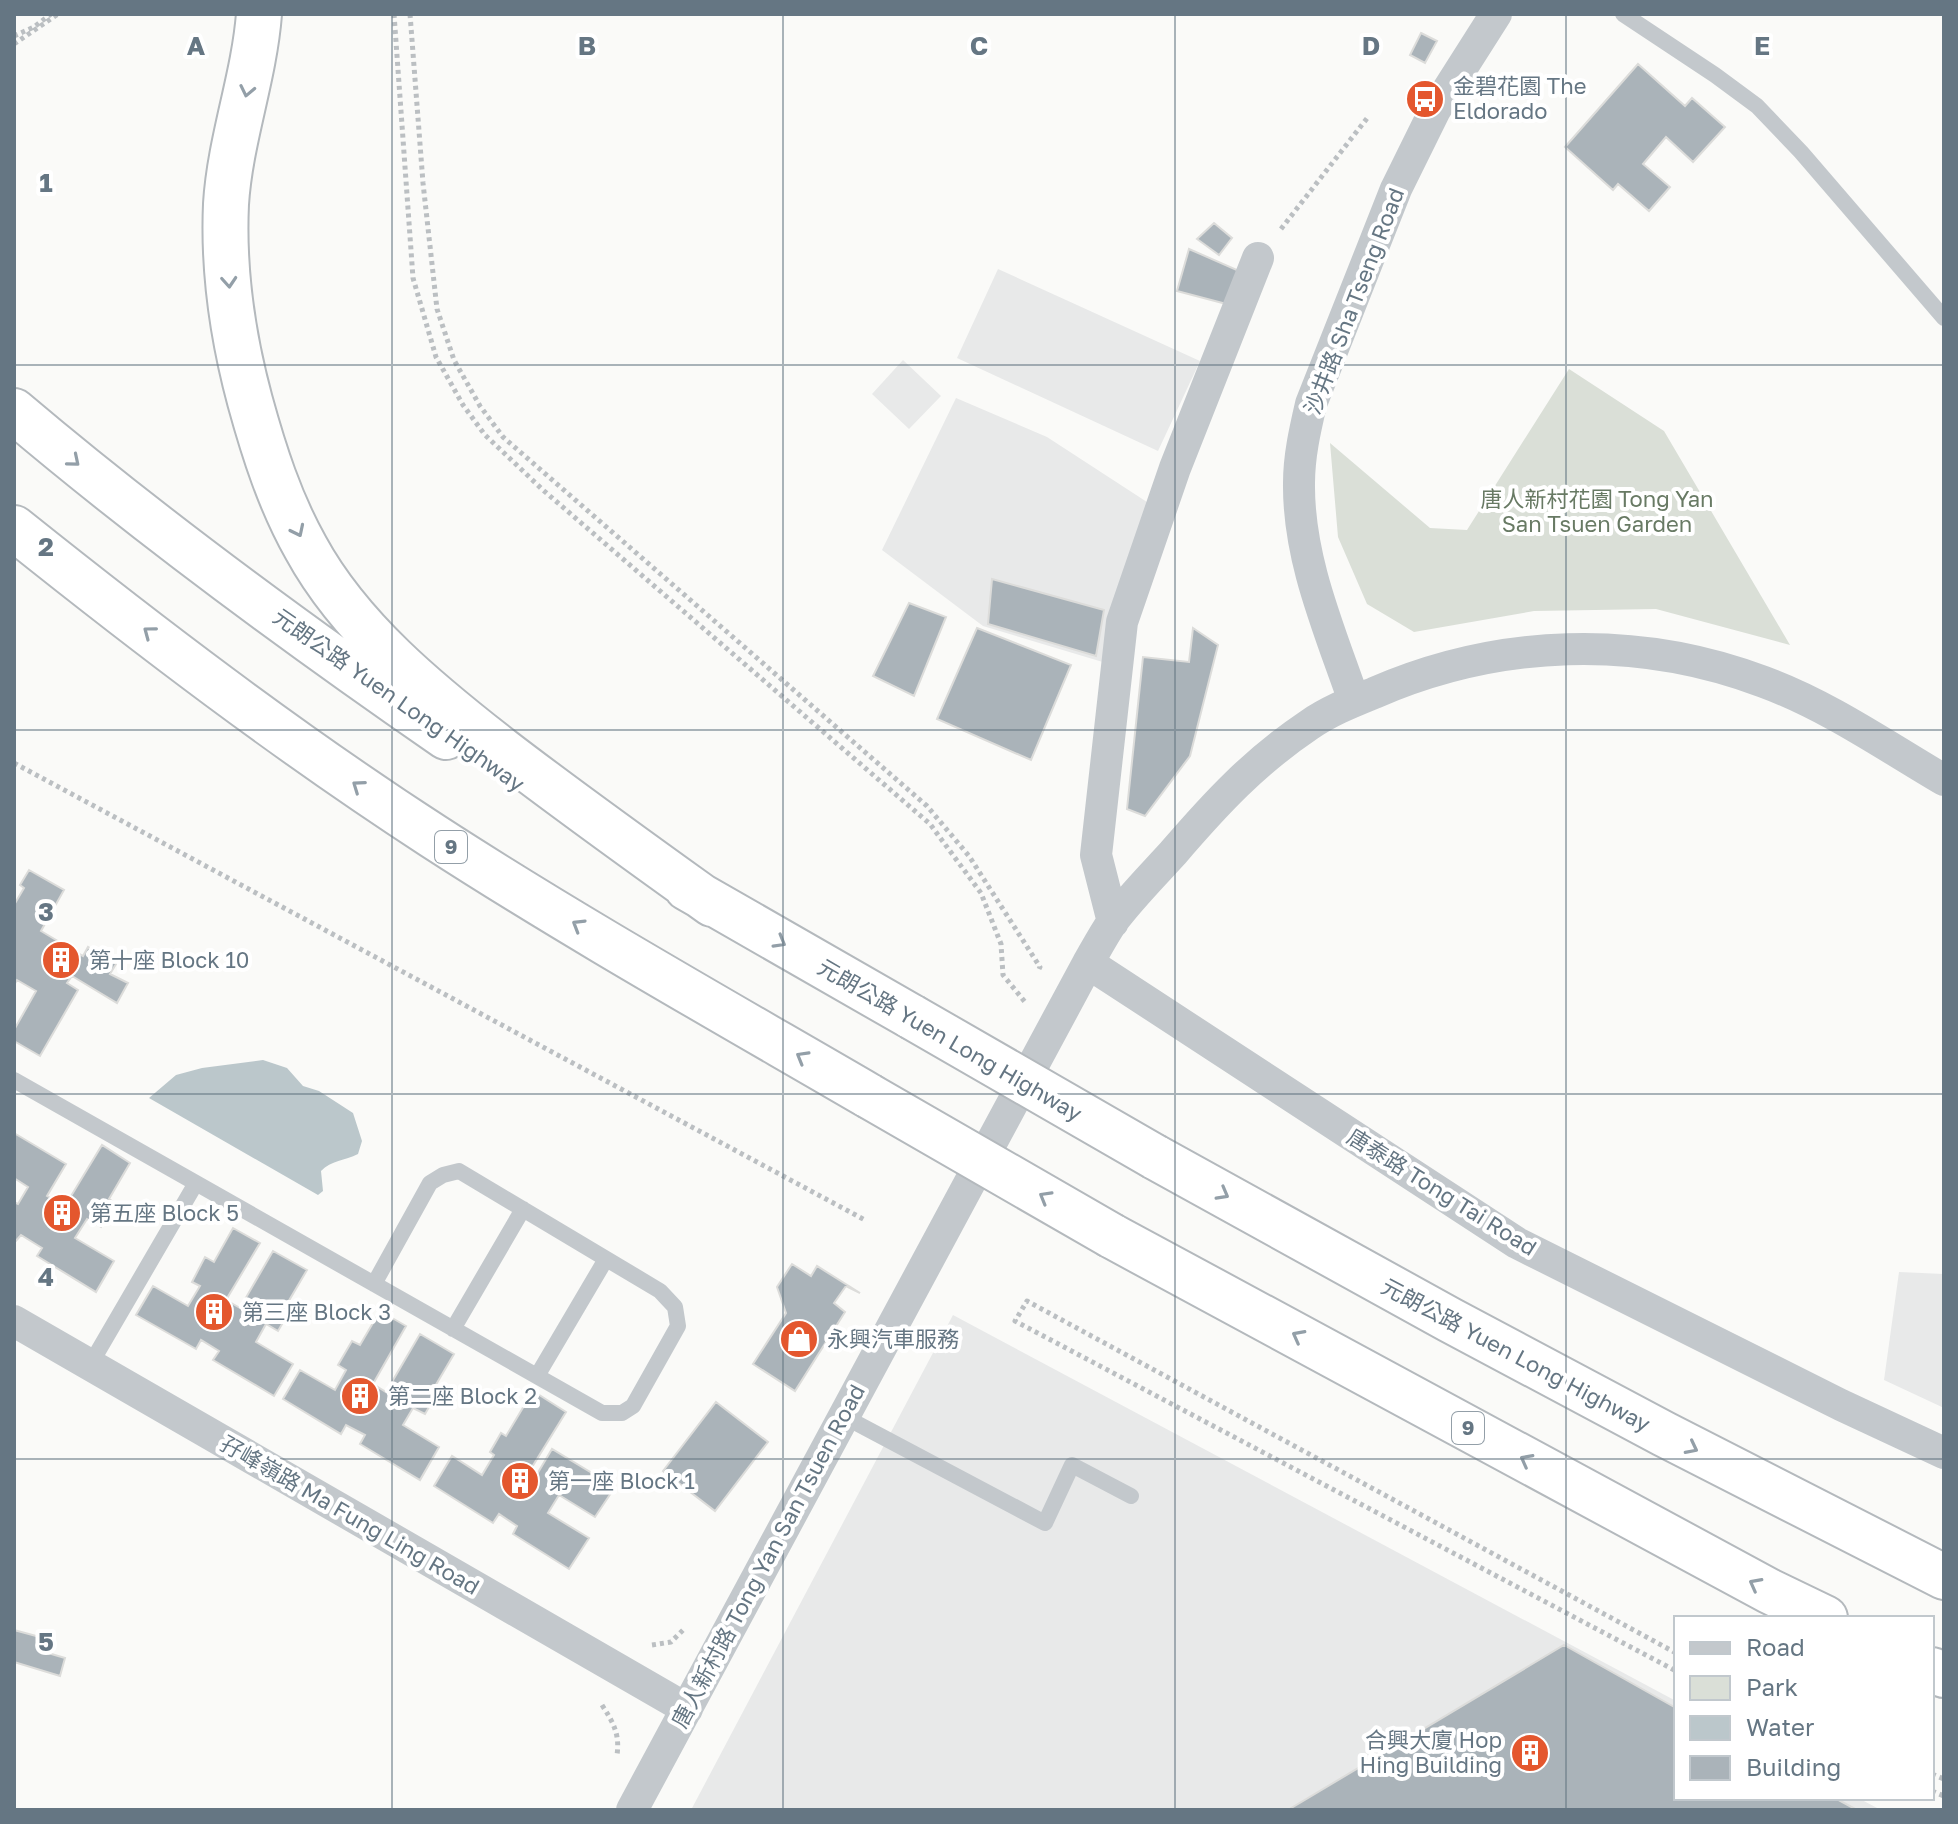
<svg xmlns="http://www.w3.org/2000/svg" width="1958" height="1824" font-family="'Golos Text','Noto Sans TC',sans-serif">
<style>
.built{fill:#e8e9e9}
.green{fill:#dadfd7}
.water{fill:#bbc7cb}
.building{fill:#aab3b9;stroke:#dcdcda;stroke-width:2}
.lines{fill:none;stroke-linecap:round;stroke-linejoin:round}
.highway-casing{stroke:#b4b9bd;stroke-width:48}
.path{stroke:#bbbfc2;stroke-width:5;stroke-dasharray:4 4;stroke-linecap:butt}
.lane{stroke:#c3c8cc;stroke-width:16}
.street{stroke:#c3c8cc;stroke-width:32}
.highway{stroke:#fff;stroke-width:44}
.highway-bridge-casing{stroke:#b4b9bd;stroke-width:48;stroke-linecap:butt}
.highway-bridge{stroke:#fff;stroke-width:44}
.oneway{stroke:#939fa8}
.grid{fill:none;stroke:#657683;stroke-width:2;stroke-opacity:0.55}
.labels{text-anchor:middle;stroke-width:8;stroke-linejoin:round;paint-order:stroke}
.shield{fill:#fff;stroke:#939fa8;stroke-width:2}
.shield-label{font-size:20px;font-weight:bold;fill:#657683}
.poi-label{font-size:22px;fill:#657683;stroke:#fff;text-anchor:start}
.street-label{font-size:22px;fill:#657683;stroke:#fff}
.park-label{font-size:22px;fill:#687a64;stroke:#fff}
.grid-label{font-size:26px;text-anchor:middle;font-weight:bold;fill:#657683;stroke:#fff;stroke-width:8;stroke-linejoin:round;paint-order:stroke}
</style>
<rect width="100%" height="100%" fill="#fafaf8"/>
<!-- built -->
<path class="built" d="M998,269l202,92 -42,90 -201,-93z
M903,360l38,36 -32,33 -37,-35z
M956,398l91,39 103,67 -44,159 -123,-37 -101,-76z
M1899,1272l45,2v134l-60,-28z
M953,1315l723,386v97h182l23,12h-1190z"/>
<!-- green -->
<path class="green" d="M1569,369l95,62 126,214 -134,-36 -122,2 -120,21 -47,-28 -29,-67 -8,-94 100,85 37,2z"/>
<!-- water -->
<path class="water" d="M263,1060l24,8 16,18 16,5 34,22 9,28 -4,13c-13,7 -27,6 -37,17l2,20 -5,4 -169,-97 27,-23 26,-7z"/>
<!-- building -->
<path class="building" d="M1421,33l16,8 -12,22 -15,-8z
M1638,64l47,42 7,-8 33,29 -32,35 -27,-25 -23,27 27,23 -21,24 -31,-27 -5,6 -48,-43z
M1214,223l18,15 -13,17 -22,-16z
M1189,249l57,25 -12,32 -57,-15z
M992,579l112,31 -8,46 -108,-32z
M909,603l37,14 -32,79 -41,-20z
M977,628l94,37 -40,95 -94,-41z
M1193,628l25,17 -28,111 -45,60 -18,-7 16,-152 46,5z
M29,870l35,20 -23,41 42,25 5,-9 28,17 -6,10 18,9 -11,20 -45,-27 -5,7 11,7 -38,66 -26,-15v-11l22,-39 -19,-11 -3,5v-80l10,-17 -4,-3z
M14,1133l52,31 -19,32 18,10 37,-61 28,18 -21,36 6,4 -14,24 -14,-8 -12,19 39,23 -18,31 -59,-36 5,-8 -21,-13 -7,8v-41l4,2 10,-17 -14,-9z
M233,1228l27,15 -34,57 14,8 33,-57 34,19 -20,34 5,3 -14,24 -12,-7 -10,18 37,22 -19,32 -61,-36 6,-9 -18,-11 -5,9 -60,-34 17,-29 35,20 12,-20 -8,-4 13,-25 9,5z
M792,1264l19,12 6,-10 43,27 -14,-7 -12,17 11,9 -50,79 -42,-27 33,-51 -9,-26z
M380,1311l26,15 -33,58 13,8 34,-58 34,20 -20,34 5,2 -14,24 -12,-6 -10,17 36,22 -19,33 -60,-36 5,-9 -19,-10 -5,9 -58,-35 17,-29 35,20 11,-20 -8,-5 14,-24 8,4z
M533,1391l33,21 -37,60 7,4 16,-27 63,38 -20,30 -36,-22 -11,18 41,25 -20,31 -56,-35 4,-8 -18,-12 -6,9 -59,-37 18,-30 30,19 12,-20 -4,-3 11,-19 5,3z
M716,1402l52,40 -53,69 -52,-40z
M14,1630l37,10 -3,13 17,5 -5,18 -46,-14z
M1564,1645l112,63v90h159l22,12h-569z"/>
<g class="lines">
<defs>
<path id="highway" d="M259,14c-5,64 -29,126 -33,190 -3,66 7,134 24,197 14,51 30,101 56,147 44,81 124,146 196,202 69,53 139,103 210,154
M14,411c138,117 283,223 432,326
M14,528c135,108 274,214 419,308 142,92 290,175 436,260
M687,888l225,129
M1155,1157l295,163 214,114 280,143
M1112,1236l657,355 56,27
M1932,1670l12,5"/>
</defs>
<!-- highway casing -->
<use href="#highway" class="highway-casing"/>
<!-- path -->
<path class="path" d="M394,14l19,264 23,79 27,48 22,30 58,55 387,334 51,69 20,51 2,31 22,27
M410,14l13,169 14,126 17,51 26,46 23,31 424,369 42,50 71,111 -1,2
M14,36l20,-9 17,-13
M14,44l44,-30
M1281,229l87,-112
M14,763l851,457
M652,1645l19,-3 13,-13
M1676,1653l-649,-352 -12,20 661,350
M602,1705c11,17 18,29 15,50
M1932,1774l12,5
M1932,1791l12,5"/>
<!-- lane -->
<path class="lane" d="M1623,14l92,61 42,31 44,46 143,166
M14,1080l588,333h20l11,-7 45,-80 -3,-19 -15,-16 -201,-120 -16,4 -13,8 -56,101
M453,1329l70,-120
M90,1365l106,-182
M537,1376l69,-117
M843,1416l202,107 27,-58 59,31"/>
<!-- street -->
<path class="street" d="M1354,701c-24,-70 -56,-142 -55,-218 0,-27 6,-53 12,-79l85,-215 39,-79 61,-96
M1113,922l-17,-67 26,-233 53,-154 83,-210
M1088,963l429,280 324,162 103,48
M14,1321l673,388
M632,1810l456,-847c8,-14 16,-29 25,-42 18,-24 40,-46 60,-68 43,-50 81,-91 136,-128 20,-14 43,-23 65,-32 124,-54 263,-59 390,-11 63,23 122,64 180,98"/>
<!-- highway -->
<use href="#highway" class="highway"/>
<defs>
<path id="highway-bridge" d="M912,1017l243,140
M869,1096l243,140"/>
</defs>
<!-- highway-bridge casing -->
<use href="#highway-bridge" class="highway-bridge-casing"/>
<!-- highway-bridge -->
<use href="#highway-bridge" class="highway-bridge"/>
</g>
<!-- one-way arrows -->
<defs><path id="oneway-chevron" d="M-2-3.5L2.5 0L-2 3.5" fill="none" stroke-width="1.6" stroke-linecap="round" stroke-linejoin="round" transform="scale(2)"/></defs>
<g class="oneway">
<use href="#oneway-chevron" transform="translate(247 91) rotate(102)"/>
<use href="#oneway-chevron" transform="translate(229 282) rotate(86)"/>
<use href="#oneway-chevron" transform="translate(74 461) rotate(40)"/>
<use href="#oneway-chevron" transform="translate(298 531) rotate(64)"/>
<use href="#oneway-chevron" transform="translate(149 632) rotate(-143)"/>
<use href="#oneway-chevron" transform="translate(358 786) rotate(-145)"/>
<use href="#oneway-chevron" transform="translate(578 925) rotate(-149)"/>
<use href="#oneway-chevron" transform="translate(780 942) rotate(30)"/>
<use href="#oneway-chevron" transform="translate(802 1057) rotate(-150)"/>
<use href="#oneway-chevron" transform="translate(1223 1194) rotate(29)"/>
<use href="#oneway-chevron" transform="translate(1045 1197) rotate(-150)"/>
<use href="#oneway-chevron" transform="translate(1298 1336) rotate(-152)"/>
<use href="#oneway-chevron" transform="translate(1692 1448) rotate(27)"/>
<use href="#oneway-chevron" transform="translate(1526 1460) rotate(-152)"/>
<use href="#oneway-chevron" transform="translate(1755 1584) rotate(-152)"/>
</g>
<!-- grid -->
<path class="grid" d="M392,14v1796M783,14v1796M1175,14v1796M1566,14v1796M14,365h1930M14,730h1930M14,1094h1930M14,1459h1930"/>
<!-- icons -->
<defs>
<symbol id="bus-disc" viewBox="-11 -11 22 22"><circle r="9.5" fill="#e4572e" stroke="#fff"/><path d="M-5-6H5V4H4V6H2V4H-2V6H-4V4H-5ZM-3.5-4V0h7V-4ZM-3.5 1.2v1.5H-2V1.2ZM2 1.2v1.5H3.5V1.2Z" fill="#fff"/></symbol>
<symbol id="building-disc" viewBox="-11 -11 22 22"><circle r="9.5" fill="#e4572e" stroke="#fff"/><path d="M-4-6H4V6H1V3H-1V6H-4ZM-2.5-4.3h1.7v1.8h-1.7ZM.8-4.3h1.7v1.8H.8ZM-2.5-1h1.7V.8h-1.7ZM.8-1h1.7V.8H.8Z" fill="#fff"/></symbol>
<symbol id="shop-disc" viewBox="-11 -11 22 22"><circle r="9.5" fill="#e4572e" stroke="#fff"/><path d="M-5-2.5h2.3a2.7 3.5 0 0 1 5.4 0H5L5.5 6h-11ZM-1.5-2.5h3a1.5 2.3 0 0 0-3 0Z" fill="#fff"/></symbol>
</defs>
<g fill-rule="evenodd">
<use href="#bus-disc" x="1403" y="77" width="44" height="44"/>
<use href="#building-disc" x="39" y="938" width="44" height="44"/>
<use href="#building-disc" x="40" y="1191" width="44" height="44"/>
<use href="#building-disc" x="192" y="1290" width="44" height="44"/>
<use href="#shop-disc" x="777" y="1317" width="44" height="44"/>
<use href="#building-disc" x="338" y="1374" width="44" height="44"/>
<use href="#building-disc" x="498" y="1459" width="44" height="44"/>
<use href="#building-disc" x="1508" y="1731" width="44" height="44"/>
</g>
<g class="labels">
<!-- shield labels -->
<g class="shield">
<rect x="435" y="831" width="32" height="32" rx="6"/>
<rect x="1452" y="1412" width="32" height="32" rx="6"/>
</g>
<g class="shield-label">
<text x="451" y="854">9</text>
<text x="1468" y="1435">9</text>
</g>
<!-- poi labels -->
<g class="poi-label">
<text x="1453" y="94">金碧花園 The<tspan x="1453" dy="25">Eldorado</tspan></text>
<text x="89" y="968">第十座 Block 10</text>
<text x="90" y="1221">第五座 Block 5</text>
<text x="242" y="1320">第三座 Block 3</text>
<text x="827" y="1347">永興汽車服務</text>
<text x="388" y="1404">第二座 Block 2</text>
<text x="548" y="1489">第一座 Block 1</text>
<text x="1502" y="1748" text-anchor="end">合興大廈 Hop<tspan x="1502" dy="25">Hing Building</tspan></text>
</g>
<!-- street labels -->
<g class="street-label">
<text transform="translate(1354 301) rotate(-69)" y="8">沙井路 Sha Tseng Road</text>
<text transform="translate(399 700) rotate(35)" y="8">元朗公路 Yuen Long Highway</text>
<text transform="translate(950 1040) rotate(30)" y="8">元朗公路 Yuen Long Highway</text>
<text transform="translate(1442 1192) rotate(32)" y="8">唐泰路 Tong Tai Road</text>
<text transform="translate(1516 1355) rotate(28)" y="8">元朗公路 Yuen Long Highway</text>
<text transform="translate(350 1515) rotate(30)" y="8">孖峰嶺路 Ma Fung Ling Road</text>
<text transform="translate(768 1556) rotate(-62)" y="8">唐人新村路 Tong Yan San Tsuen Road</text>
</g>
<!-- park labels -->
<g class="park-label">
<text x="1597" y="507">唐人新村花園 Tong Yan<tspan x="1597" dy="25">San Tsuen Garden</tspan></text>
</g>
</g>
<g class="grid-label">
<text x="196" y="55">A</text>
<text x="587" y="55">B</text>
<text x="979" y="55">C</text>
<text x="1371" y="55">D</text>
<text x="1762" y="55">E</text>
<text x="46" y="192">1</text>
<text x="46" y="556">2</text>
<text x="46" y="921">3</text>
<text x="46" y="1286">4</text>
<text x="46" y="1651">5</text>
</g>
<!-- border -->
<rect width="1958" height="1824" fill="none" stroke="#657683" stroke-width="32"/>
<!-- legend -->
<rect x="1674" y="1616" width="260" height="184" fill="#ffffff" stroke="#c1c8cd" stroke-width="2"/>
<rect x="1690" y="1642" width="40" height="12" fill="#c3c8cc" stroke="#c1c8cd" stroke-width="2"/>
<text x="1746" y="1656" font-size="24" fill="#657683">Road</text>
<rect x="1690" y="1676" width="40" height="24" fill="#dadfd7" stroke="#c1c8cd" stroke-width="2"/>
<text x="1746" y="1696" font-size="24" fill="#657683">Park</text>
<rect x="1690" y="1716" width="40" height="24" fill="#bbc7cb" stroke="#c1c8cd" stroke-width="2"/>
<text x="1746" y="1736" font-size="24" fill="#657683">Water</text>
<rect x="1690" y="1756" width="40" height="24" fill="#aab3b9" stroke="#c1c8cd" stroke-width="2"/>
<text x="1746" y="1776" font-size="24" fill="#657683">Building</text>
</svg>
